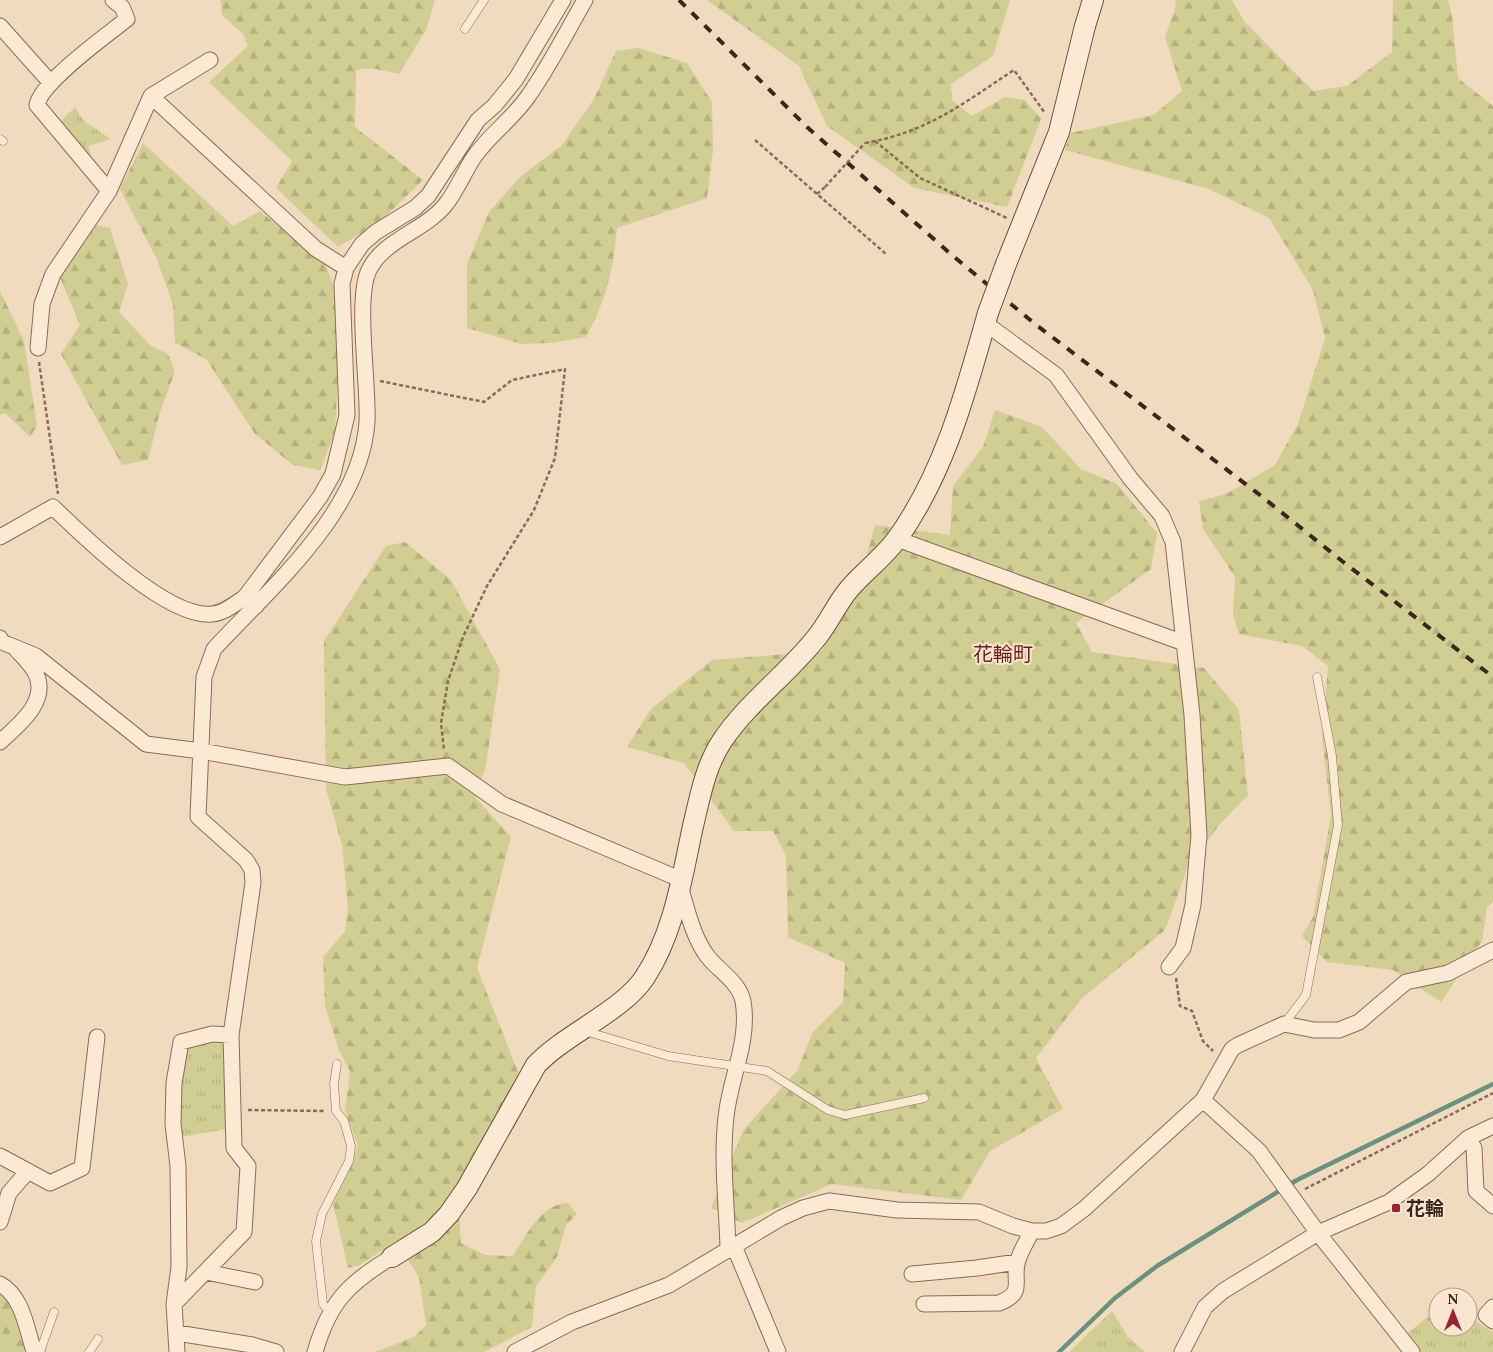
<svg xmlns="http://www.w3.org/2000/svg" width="1493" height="1352" font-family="Spectral,'Noto Sans JP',serif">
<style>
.forest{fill:url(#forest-firs)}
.park{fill:url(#park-tufts)}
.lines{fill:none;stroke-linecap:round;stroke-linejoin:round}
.stream{stroke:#699282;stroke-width:4.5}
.lane-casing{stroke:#8c6b56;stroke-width:9}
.street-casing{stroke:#8c6b56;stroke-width:17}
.secondary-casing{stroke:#6d4c39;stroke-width:22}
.path{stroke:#8c6b56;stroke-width:2.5;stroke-dasharray:4 2.5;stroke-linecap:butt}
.lane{stroke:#fbead3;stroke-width:8}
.street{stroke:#fbead3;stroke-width:15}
.secondary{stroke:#fbead3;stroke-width:20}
.rail{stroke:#3a261c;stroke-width:4;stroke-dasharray:9 9;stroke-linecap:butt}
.secondary-bridge-casing{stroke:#6d4c39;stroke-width:22;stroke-linecap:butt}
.path-bridge{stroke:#8c6b56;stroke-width:2.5;stroke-dasharray:4 2.5;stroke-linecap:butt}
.secondary-bridge{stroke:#fbead3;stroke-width:20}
.poi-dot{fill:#a02134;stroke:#f8e6d0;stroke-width:2}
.labels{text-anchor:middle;stroke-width:4;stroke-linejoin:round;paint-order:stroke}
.poi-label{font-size:19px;font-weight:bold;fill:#3a261c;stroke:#f8e6d0;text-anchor:start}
.neighbourhood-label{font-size:20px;fill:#6a1d18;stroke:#f8e6d0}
</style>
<defs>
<pattern id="forest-firs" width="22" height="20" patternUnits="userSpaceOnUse" patternTransform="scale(1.25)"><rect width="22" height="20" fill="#d0ce92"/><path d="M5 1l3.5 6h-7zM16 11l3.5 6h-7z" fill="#b3b17d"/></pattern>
<pattern id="park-tufts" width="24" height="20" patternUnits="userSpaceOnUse" patternTransform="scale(1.25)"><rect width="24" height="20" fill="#d0ce92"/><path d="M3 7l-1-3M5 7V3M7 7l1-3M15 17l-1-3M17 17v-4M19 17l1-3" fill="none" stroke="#b3b17d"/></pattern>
</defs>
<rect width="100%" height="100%" fill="#f1dbbf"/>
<!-- forest -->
<path class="forest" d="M221,0h214l-9,30 -27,44 -28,-6 -15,2 -1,57 68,53 -42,41 -43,26 -62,-59 16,-27 -83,-79 39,-36 -5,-12 -21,-19z
M707,0h303l-17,56 -42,28 1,16 20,16 33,-19 20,3 16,19 -34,88 -93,-19 -87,-62 -28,-60z
M1175,0h57l12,21 69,70 34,-5 45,-34 1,-52h55l4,15 6,63 35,28v795l-6,6 -5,34 -41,61 -48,-32 -66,-8 -25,-26 11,-19 18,-102 -9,-78 6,-71 -26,-20 -63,-12 -6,-19 2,-38 -32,-48 -4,-28 27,-7 49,-29 23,-41 27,-86 -12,-48 -44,-72 -60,-29 -144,-39 5,-17 84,-18 28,-24 -17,-54 11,-31z
M638,48l49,15 25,39 1,48 -6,48 -90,30c-4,43 -10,70 -31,109l-35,6 -29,1 -55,-16v-64l22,-52 31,-35 42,-32 32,-46 22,-48z
M143,143l90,83 27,-15 65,53 9,23 4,85 -3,60 -15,38 -27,-5 -38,-31 -49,-75 -31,-16 -2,-38 -16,-46 -37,-70z
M96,225l14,3 18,56 -9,28 32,34 17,8 7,17 -15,41 -12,48 -26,5 -61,-111 19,-29 -21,-50z
M0,291l24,50 13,85 -7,11 -25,-24 -5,2z
M995,410l47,17 39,42 36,15 40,49 -6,36 -75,54 16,29 112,16 35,42 9,85 -29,30 -32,44 -22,61 -83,68 -46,60 27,51 -73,42 -29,49 -129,-16 -90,39 -31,-15 33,-79 53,-58 16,-39 30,-30 2,-39 -57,-26 -2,-81 -13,-25h-39l-50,-68 -57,-16 24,-38 61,-49 110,-9 42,-86 11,-40 75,10 3,-49 30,-39z
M405,542l46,38 49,89 -14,96 -11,32 36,40 -34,131 43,109 -63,110 4,56 24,12 28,1c13,-20 28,-53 55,-53l9,11 -11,11 -9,32 -21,29 -4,41 -48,25h-109l39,-15 12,-12 -7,-48 -23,-36 -36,24 -12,3 -15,-64 25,-58 -13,-35 5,-40 -11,-21 -14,-44 -2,-49 22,-26 3,-23 -6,-63 -16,-56 -2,-148 62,-95z
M0,1293l10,4 17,55h-27z"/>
<!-- park -->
<path class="park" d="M75,107l9,14 27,18 -23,7 6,19 -35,-42z
M215,1038l9,6 3,85 -47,8 -3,-16 9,-75z
M1468,1306l9,16 16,10v20h-73l-15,-17 33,-26v18h30z
M1112,1311l16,26 17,15h-76z"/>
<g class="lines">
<!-- stream -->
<path class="stream" d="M1059,1352l56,-54 42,-32 140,-86 196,-96"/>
<defs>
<path id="lane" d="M465,29l19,-29
M0,139l3,2
M1284,1024l22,-29 32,-170 -6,-69 -15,-79
M585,1031l83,25 99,15 61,39 17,5 79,-17
M330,1312l-7,-8 -7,-63 6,-27 27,-53 2,-15 -7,-25 -8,-10 -2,-27 3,-20
M40,1352l14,-40
M89,1352l9,-13"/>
<path id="street" d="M0,26l50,56
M210,60l-59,36 165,153 30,19
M109,191l42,-95
M985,323l71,52 74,103 32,38 11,26 19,173 7,120 -6,70 -10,43 -14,19
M38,348l4,-44 11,-30 56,-83 -72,-86c4,-23 70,-70 90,-86l-5,-12 -9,-7
M0,537l53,-30c31,30 115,112 159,107 12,-1 23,-10 33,-17
M897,539l287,104
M256,606l-11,-9 75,-100 13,-23 14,-59 -5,-131 4,-16 16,-24 14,-12 39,-24 13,-12 50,-76 17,-15 21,-26 47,-79
M0,638l2,4 34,14 110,88 55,7 144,26 103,-11 54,38 180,76
M0,742c18,-17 49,-40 36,-68 -4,-9 -14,-18 -20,-25
M680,886c7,23 13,52 28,71 11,14 31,25 35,44 7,40 -13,77 -17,116 -5,43 1,89 2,132
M1203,1100l56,51 59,82 94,119
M1468,1138l6,10 2,43 17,15
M0,1156l50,27 32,-15 15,-131
M0,1222l9,-29 19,-22
M734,1246l44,106
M206,1272l49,10
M912,1274l65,-6 40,-6
M0,1284c22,12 26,42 33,64l4,4
M174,1304l5,-37 -1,-101 -5,-42 1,-41 7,-41 31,-8 19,1
M924,1304l75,-1c28,-11 12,-22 19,-43 3,-10 9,-19 14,-29
M1493,1307l-7,8 7,6
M177,1333l75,12 24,7
M177,1352l-3,-48 70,-72 4,-66 -14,-18 -3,-113 22,-152 -1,-13 -6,-10 -48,-43 6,-140 10,-28c57,-62 147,-137 153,-227 2,-36 -12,-124 2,-152 15,-31 56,-39 77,-66 11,-14 18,-32 28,-47 16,-23 40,-39 55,-62 21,-30 38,-64 56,-95
M315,1352c14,-49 33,-69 77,-95
M515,1352l57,-30 97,-37 112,-67 22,-10 26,-7 68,9 82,2 34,14 19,5h14l15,-5 23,-17 119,-109 29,-51 6,-4 46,-21 30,6h25l20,-8 47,-40 42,-9 45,-23
M1182,1352l23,-45 18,-16 95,-58 71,-31 39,-28 40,-36 25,-12"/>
<path id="secondary" d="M1006,264l53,-132 26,-106 8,-26
M392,1257l40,-25 17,-18 18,-26 69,-123c29,-31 87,-54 109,-88 29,-44 37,-100 48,-151 7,-29 12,-59 29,-85 26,-39 66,-67 95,-104 12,-15 20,-34 33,-49 15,-17 33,-30 47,-49 48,-67 69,-148 91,-226"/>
</defs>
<!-- lane casing -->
<use href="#lane" class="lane-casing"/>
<!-- street casing -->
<use href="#street" class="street-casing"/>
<!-- secondary casing -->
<use href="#secondary" class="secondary-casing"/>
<!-- path -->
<path class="path" d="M755,140l131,114
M875,141l45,37 87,40
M865,143c63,-11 97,-39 149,-73l31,43
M817,194l8,-7
M39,362l19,132
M380,381l104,21 28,-22 53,-11 -10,89 -21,52 -47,76 -24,51 -15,44 -7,42 3,28
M1176,978l4,28 12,5 11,30 10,10
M248,1110l77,1
M1305,1189l188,-96"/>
<!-- lane -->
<use href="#lane" class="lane"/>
<!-- street -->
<use href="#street" class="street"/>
<!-- secondary -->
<use href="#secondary" class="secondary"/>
<!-- rail -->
<path class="rail" d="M679,0l128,127 146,129 82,68 225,171 82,66 151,116"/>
<defs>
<path id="secondary-bridge" d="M988,313l18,-49"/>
</defs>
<!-- secondary-bridge casing -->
<use href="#secondary-bridge" class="secondary-bridge-casing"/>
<!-- path-bridge -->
<path class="path-bridge" d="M825,187l40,-44"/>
<!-- secondary-bridge -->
<use href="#secondary-bridge" class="secondary-bridge"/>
</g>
<!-- markers -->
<rect class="poi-dot" x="1391" y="1203" width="10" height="10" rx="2.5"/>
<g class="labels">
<!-- poi labels -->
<g class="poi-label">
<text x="1406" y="1215">花輪</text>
</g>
<!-- neighbourhood labels -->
<g class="neighbourhood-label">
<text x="1003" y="661">花輪町</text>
</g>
</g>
<!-- north arrow -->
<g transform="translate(1453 1312)"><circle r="24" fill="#f8e6d0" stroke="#ac9988"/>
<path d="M0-4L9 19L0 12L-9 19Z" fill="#a02134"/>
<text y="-8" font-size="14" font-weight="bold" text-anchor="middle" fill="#3a261c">N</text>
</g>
</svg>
